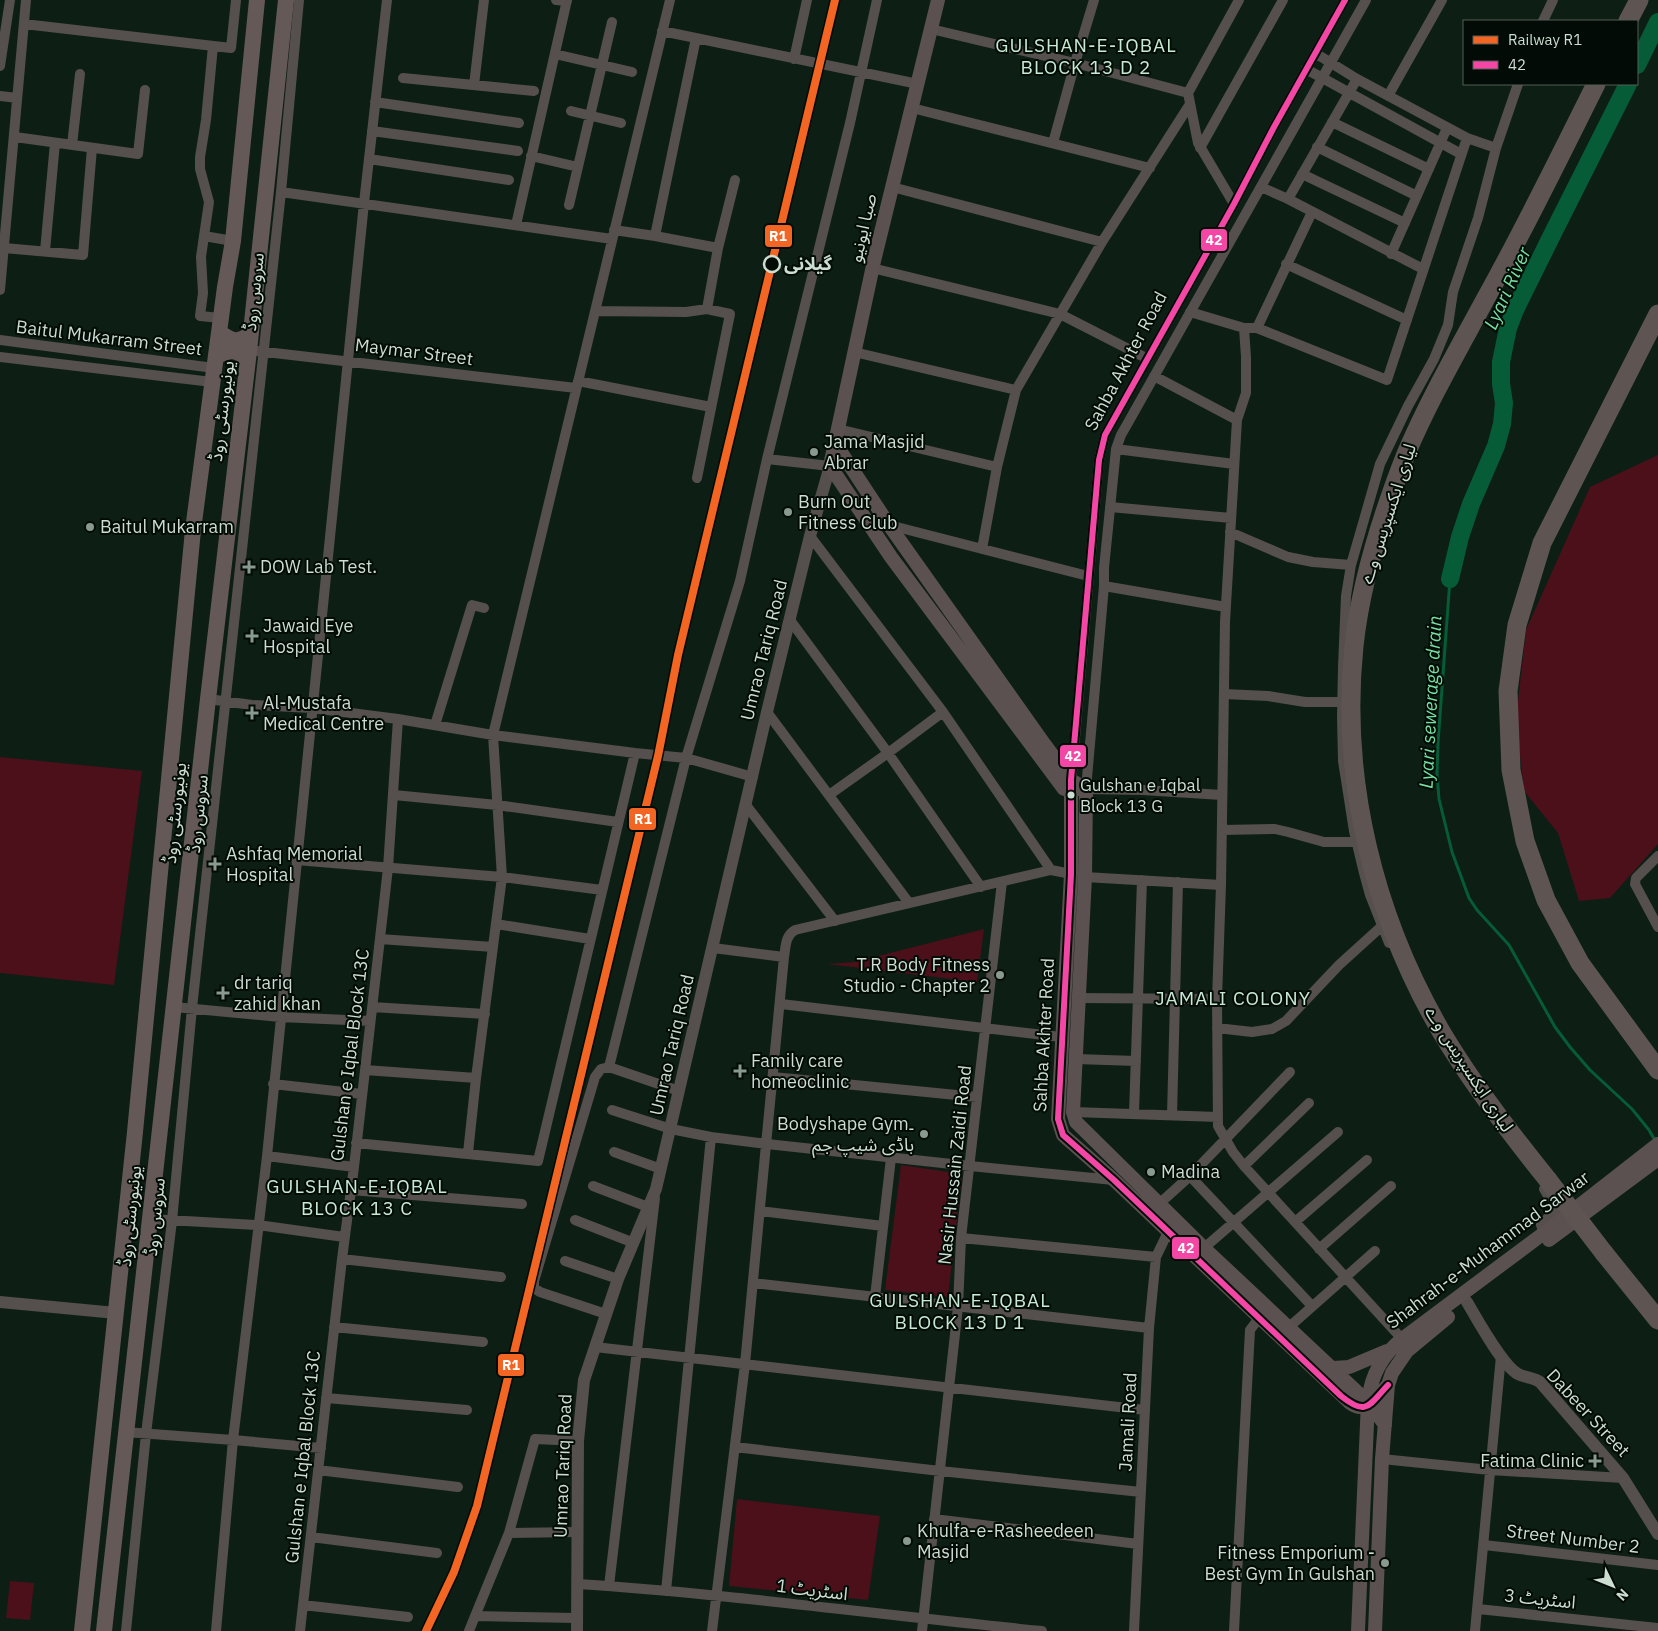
<svg xmlns="http://www.w3.org/2000/svg" width="1658" height="1631" font-family="'IBM Plex Sans','Noto Sans Arabic',sans-serif">
<style>
.green{fill:#4b1019}
.lines{fill:none;stroke-linecap:round;stroke-linejoin:round}
.stream{stroke:#065c36;stroke-width:3}
.river{stroke:#065c36;stroke-width:18}
.minor{stroke:#554f4e;stroke-width:10}
.tertiary{stroke:#554f4e;stroke-width:12}
.secondary{stroke:#5b5150;stroke-width:14}
.primary{stroke:#655958;stroke-width:16}
.motorway{stroke:#5e5553;stroke-width:19}
.motorway-bridge{stroke:#5e5553;stroke-width:19}
.bus-1-casing{stroke:#020b05;stroke-width:10}
.bus-1{stroke:#f346a5;stroke-width:6}
.rail-1-casing{stroke:#020b05;stroke-width:11}
.rail-1{stroke:#f26522;stroke-width:8}
.stop-dot{fill:#020b05;stroke:#ccddd2;stroke-width:2.5}
.poi-dot{fill:#899a90;stroke:#020b05;stroke-width:2}
.bus-dot{fill:#ccddd2;stroke:#020b05;stroke-width:2}
.labels{text-anchor:middle;stroke-width:4;stroke-linejoin:round;paint-order:stroke}
.bus-label{font-size:17px;fill:#ccddd2;stroke:#020b05;text-anchor:start}
.street-label{font-size:18px;fill:#ccddd2;stroke:#020b05}
.stop-label{font-size:18px;font-weight:bold;fill:#ccddd2;stroke:#020b05;text-anchor:start}
.poi-label{font-size:18px;fill:#ccddd2;stroke:#020b05;text-anchor:start}
.neighbourhood-label{font-size:19px;letter-spacing:1px;fill:#c7ead3;stroke:#020b05}
.water-label{font-size:19px;font-style:italic;fill:#75e0a2;stroke:#020b05}
.line-badge{stroke:#020b05;stroke-width:2}
.badge-label{font-size:14px;text-anchor:middle;font-weight:bold;fill:#fff}
</style>
<rect width="100%" height="100%" fill="#0d1e15"/>
<!-- green -->
<path class="green" d="M1658,455v389l-48,54 -31,3 -21,-68 -34,-42 -8,-72 10,-89 64,-143z
M0,757l142,14 -28,214 -114,-12z
M984,929l-7,53 -150,-18 28,-2z
M901,1165l61,9 -14,123 -63,-7z
M737,1499l143,17 -12,84 -139,-14z
M10,1581l24,2 -4,37 -24,-2z"/>
<g class="lines">
<!-- stream -->
<path class="stream" d="M1450,579l-12,164 -1,31 2,25 13,53 17,46 8,12 32,35 46,82 15,20 20,23 42,39 17,21 7,12"/>
<!-- river -->
<path class="river" d="M1637,65l21,-43
M1450,579l10,-42 11,-33 25,-58 6,-22 2,-21 -3,-19v-22l7,-34 7,-18 36,-73 77,-153"/>
<!-- minor -->
<path class="minor" d="M556,0l11,1
M1543,21l10,-21
M24,24l207,24 5,-48
M931,29l144,34 113,30 10,50 36,61
M662,31l256,53
M213,46l-7,74 -6,37v12l9,33 -5,34 29,5
M1315,53l42,26 110,59 29,10
M555,54l77,18
M794,59l13,-59
M0,66l10,-66
M1306,69l155,85
M403,78l131,13
M474,85l10,-85
M1188,93l51,-93
M0,96l17,2
M1388,96l54,-96
M375,102l144,21
M912,108l238,60
M571,111l50,12
M1332,122l97,47
M372,131l146,20
M15,137l123,17 7,-64
M1053,143l22,-80 19,-63
M72,145l8,-71
M1317,147l100,49
M1200,148l83,-148
M531,156l47,11
M369,159l140,21
M1302,174l103,49
M892,187l210,55
M1261,187l27,12 69,-120
M281,192l331,47
M1288,199l135,70
M569,205l43,-183
M516,225l51,-225
M614,230l41,6 63,12
M204,236l-3,21 2,36 -3,23 21,2
M655,236l41,-198
M4,248l79,7 9,-107
M45,251l10,-108
M1391,254l56,-126
M1286,264l121,56
M872,268l188,46 86,44
M0,290l26,-290
M707,309l11,-61 17,-68
M595,311l91,1 21,-3 23,5 -33,164
M1190,312l54,16h13l130,52 80,-242
M1244,328l2,29v36l-9,27 -12,202 -4,263 -4,114 1,127 15,26 11,14 158,173
M1257,328l55,-116
M0,340l214,28
M257,351l319,37
M854,352l162,38
M0,357l212,25
M1154,376l83,44
M578,381l133,26
M838,429l159,38
M1116,449l118,15
M767,459l63,7
M1110,507l121,11
M889,525l199,51
M1230,532l58,25 25,5 38,3
M810,536l133,176 108,158
M982,549l15,-82 19,-77 86,-148 88,-138
M1104,586l122,21
M790,620l98,133 93,134
M1224,694l44,2 37,6h37
M208,699l44,6 60,3 86,11 95,16 142,18 51,5 67,19
M767,712l142,191
M435,725l37,-120 12,3
M1071,784l28,-324 6,-25 129,-231 40,-77 71,-127
M394,795l103,10 121,17
M829,795l59,-42 55,-41
M1222,795l-79,-5 -57,-1 18,-203v-18l12,-119 5,-14 8,-14 237,-421
M746,805l89,116
M1222,830l53,-1 13,3 36,10h32
M1658,856l-22,22 -1,6 23,43
M296,860l206,17 100,13
M1085,877l136,8
M496,924l94,15
M380,939l113,8
M1389,943l-19,-48 -6,-22 -10,-42 -11,-70 -1,-44 1,-50 3,-71 5,-31 29,-101 28,-58 26,-47 14,-34 5,-33 25,-74 18,-70 22,-64
M713,948l71,9
M1077,998l140,1
M781,1004l280,33
M174,1007l106,10 90,4
M372,1007l113,7
M1217,1028l35,4 20,-3 14,-8 53,-56 43,-39
M1076,1059l60,2
M609,1067l77,-309 54,-177 27,-122 83,-336 27,-123
M365,1070l111,8
M773,1077l204,20
M273,1084l89,10
M612,1110l59,19 40,8 56,7 203,22 144,14
M1073,1112l145,5
M1134,1113l8,-233
M1172,1115l6,-233
M356,1143l182,18 97,-408
M614,1152l47,17
M468,1153l8,-75 26,-201 -9,-142 177,-735
M267,1156l87,11
M1244,1166l65,-63
M1190,1176l122,130
M593,1186l55,21
M351,1190l171,14
M1159,1204l31,-28 100,-104
M760,1211l123,15
M150,1219l108,6 86,12
M575,1220l59,23
M1295,1222l72,-62
M1544,1233l-3,-8 15,-16 -12,-20
M961,1238l195,19
M1204,1248l134,-116
M1319,1249l72,-63
M342,1259l159,18
M565,1261l53,18
M753,1283l396,45
M875,1297l16,-139
M606,1314l-66,-22 -6,-4v-7l61,-204 6,-8 8,-2 70,24
M334,1327l149,15
M1288,1328l87,-77
M595,1347l550,63
M326,1398l141,12
M125,1432l108,8 88,8
M735,1447l205,24 201,21
M1382,1459l108,11 133,8
M318,1470l140,17
M934,1519l204,25
M509,1533l68,-1
M311,1537l126,16
M1484,1545l174,20
M577,1584c156,10 310,32 465,47
M609,1586l46,-388
M666,1591l45,-454
M303,1605l105,12
M1478,1609l180,19
M476,1616l101,2
M126,1631l20,-197 26,-213 20,-213 89,-816 18,-192
M216,1631l17,-191 34,-284 97,-953 23,-203
M300,1631l42,-372 12,-92 34,-299 10,-149
M469,1631l40,-98 26,-94 43,2
M712,1631l33,-267 39,-407c2,-11 1,-21 11,-27l256,-60 20,4
M922,1631l36,-324 3,-69 41,-356
M1134,1631l15,-303 7,-71 12,-25 5,-4
M1234,1631l16,-301 13,-17
M1475,1631l26,-275"/>
<!-- tertiary -->
<path class="tertiary" d="M0,1302l116,11
M1467,1302c10,17 35,63 51,72 7,4 15,3 22,8l83,96 35,56
M577,1631l1,-190 6,-61 34,-101 38,-90 111,-477 43,-176 20,-70"/>
<!-- secondary -->
<path class="secondary" d="M938,0l-64,261 -44,205 61,91 173,232h22
M835,443l54,82 156,220 26,35 15,9
M1086,789l-1,88 -12,235 3,10 128,126 166,156 15,21
M1071,790v84l-13,245 5,16 51,45 235,222c17,14 27,-5 39,-17
M1549,1240l109,-81
M1333,1368l16,-1 38,-16
M1358,1631l10,-230c3,-25 14,-46 34,-62l142,-106 114,-89
M1375,1631l7,-172 6,-74 4,-12 15,-22 41,-34"/>
<!-- primary -->
<path class="primary" d="M219,332c12,9 19,12 31,2
M216,357c14,-8 20,-8 32,3
M82,1631l53,-499 58,-602 32,-243 8,-46 24,-241
M104,1631l104,-932 41,-348 37,-351"/>
<!-- motorway -->
<path class="motorway" d="M1628,21l11,-21
M1658,314l-116,229 -25,82 -9,66 3,79 14,71 21,59 34,63 78,107
M1548,1180c-38,-47 -75,-95 -106,-147 -68,-116 -102,-253 -88,-387 7,-66 28,-131 52,-192 23,-54 52,-104 80,-156 39,-70 74,-142 110,-214
M1604,1253l54,67"/>
<!-- motorway-bridge -->
<path class="motorway-bridge" d="M1548,1180l56,73"/>
<defs>
<path id="bus-1" d="M1345,0l-71,127 -40,77 -129,231 -6,25 -28,320v94l-13,245 5,16 51,45 227,216c26,21 28,9 47,-11"/>
</defs>
<!-- bus-1 casing -->
<use href="#bus-1" class="bus-1-casing"/>
<!-- bus-1 -->
<use href="#bus-1" class="bus-1"/>
<defs>
<path id="rail-1" d="M426,1631l28,-59 23,-66 181,-750 20,-101 157,-655"/>
</defs>
<!-- rail-1 casing -->
<use href="#rail-1" class="rail-1-casing"/>
<!-- rail-1 -->
<use href="#rail-1" class="rail-1"/>
</g>
<!-- markers -->
<circle class="stop-dot" cx="772" cy="264" r="8"/>
<g class="poi-dot">
<circle cx="814" cy="452" r="5"/>
<circle cx="788" cy="512" r="5"/>
<circle cx="90" cy="527" r="5"/>
<path d="M246.5 559.5h5v5h5v5h-5v5h-5v-5h-5v-5h5z"/>
<path d="M249.5 628.5h5v5h5v5h-5v5h-5v-5h-5v-5h5z"/>
<path d="M249.5 705.5h5v5h5v5h-5v5h-5v-5h-5v-5h5z"/>
<path d="M212.5 856.5h5v5h5v5h-5v5h-5v-5h-5v-5h5z"/>
<circle cx="1000" cy="975" r="5"/>
<path d="M220.5 985.5h5v5h5v5h-5v5h-5v-5h-5v-5h5z"/>
<path d="M737.5 1063.5h5v5h5v5h-5v5h-5v-5h-5v-5h5z"/>
<circle cx="924" cy="1134" r="5"/>
<circle cx="1151" cy="1172" r="5"/>
<path d="M1592.5 1453.5h5v5h5v5h-5v5h-5v-5h-5v-5h5z"/>
<circle cx="907" cy="1541" r="5"/>
<circle cx="1385" cy="1563" r="5"/>
</g>
<circle class="bus-dot" cx="1071" cy="795" r="4.5"/>
<g class="labels">
<!-- bus labels -->
<g class="bus-label">
<text x="1080" y="791">Gulshan e Iqbal<tspan x="1080" dy="21">Block 13 G</tspan></text>
</g>
<!-- street labels -->
<g class="street-label">
<text transform="translate(863 228) rotate(-77)" y="6">صبا ایونیو</text>
<text transform="translate(254 292) rotate(-84)" y="6">سروس روڈ</text>
<text transform="translate(109 338) rotate(7)" y="6">Baitul Mukarram Street</text>
<text transform="translate(414 352) rotate(7)" y="6">Maymar Street</text>
<text transform="translate(1126 361) rotate(-62)" y="6">Sahba Akhter Road</text>
<text transform="translate(222 411) rotate(-83)" y="6">یونیورسٹی روڈ</text>
<text transform="translate(1388 514) rotate(-72)" y="6">لیاری ایکسپریس وے</text>
<text transform="translate(764 650) rotate(-76)" y="6">Umrao Tariq Road</text>
<text transform="translate(175 813) rotate(-84)" y="6">یونیورسٹی روڈ</text>
<text transform="translate(198 814) rotate(-84)" y="6">سروس روڈ</text>
<text transform="translate(1044 1035) rotate(-87)" y="6">Sahba Akhter Road</text>
<text transform="translate(672 1045) rotate(-77)" y="6">Umrao Tariq Road</text>
<text transform="translate(350 1055) rotate(-83)" y="6">Gulshan e Iqbal Block 13C</text>
<text transform="translate(1469 1069) rotate(57)" y="6">لیاری ایکسپریس وے</text>
<text transform="translate(955 1165) rotate(-84)" y="6">Nasir Hussain Zaidi Road</text>
<text transform="translate(130 1216) rotate(-84)" y="6">یونیورسٹی روڈ</text>
<text transform="translate(155 1217) rotate(-84)" y="6">سروس روڈ</text>
<text transform="translate(1488 1250) rotate(-37)" y="6">Shahrah-e-Muhammad Sarwar</text>
<text transform="translate(1588 1413) rotate(47)" y="6">Dabeer Street</text>
<text transform="translate(1128 1422) rotate(-87)" y="6">Jamali Road</text>
<text transform="translate(303 1457) rotate(-84)" y="6">Gulshan e Iqbal Block 13C</text>
<text transform="translate(563 1466) rotate(-88)" y="6">Umrao Tariq Road</text>
<text transform="translate(1573 1539) rotate(7)" y="6">Street Number 2</text>
<text transform="translate(812 1590) rotate(7)" y="6">اسٹریٹ 1</text>
<text transform="translate(1540 1599) rotate(6)" y="6">اسٹریٹ 3</text>
</g>
<!-- stop labels -->
<g class="stop-label">
<text x="784" y="270">گیلانی</text>
</g>
<!-- poi labels -->
<g class="poi-label">
<text x="824" y="448">Jama Masjid<tspan x="824" dy="21">Abrar</tspan></text>
<text x="798" y="508">Burn Out<tspan x="798" dy="21">Fitness Club</tspan></text>
<text x="100" y="533">Baitul Mukarram</text>
<text x="260" y="573">DOW Lab Test.</text>
<text x="263" y="632">Jawaid Eye<tspan x="263" dy="21">Hospital</tspan></text>
<text x="263" y="709">Al-Mustafa<tspan x="263" dy="21">Medical Centre</tspan></text>
<text x="226" y="860">Ashfaq Memorial<tspan x="226" dy="21">Hospital</tspan></text>
<text x="990" y="971" text-anchor="end">T.R Body Fitness<tspan x="990" dy="21">Studio - Chapter 2</tspan></text>
<text x="234" y="989">dr tariq<tspan x="234" dy="21">zahid khan</tspan></text>
<text x="751" y="1067">Family care<tspan x="751" dy="21">homeoclinic</tspan></text>
<text x="914" y="1130" text-anchor="end">Bodyshape Gym۔<tspan x="914" dy="21">باڈی شیپ جم</tspan></text>
<text x="1161" y="1178">Madina</text>
<text x="1584" y="1467" text-anchor="end">Fatima Clinic</text>
<text x="917" y="1537">Khulfa-e-Rasheedeen<tspan x="917" dy="21">Masjid</tspan></text>
<text x="1375" y="1559" text-anchor="end">Fitness Emporium -<tspan x="1375" dy="21">Best Gym In Gulshan</tspan></text>
</g>
<!-- neighbourhood labels -->
<g class="neighbourhood-label">
<text x="1086" y="52">GULSHAN-E-IQBAL<tspan x="1086" dy="22">BLOCK 13 D 2</tspan></text>
<text x="1233" y="1005">JAMALI COLONY</text>
<text x="357" y="1193">GULSHAN-E-IQBAL<tspan x="357" dy="22">BLOCK 13 C</tspan></text>
<text x="960" y="1307">GULSHAN-E-IQBAL<tspan x="960" dy="22">BLOCK 13 D 1</tspan></text>
</g>
<!-- water labels -->
<g class="water-label">
<text transform="translate(1507 288) rotate(-66)" y="7">Lyari River</text>
<text transform="translate(1430 702) rotate(-87)" y="7">Lyari sewerage drain</text>
</g>
</g>
<g class="line-badge">
<rect x="764" y="224" width="29" height="24" rx="5" fill="#f26522"/>
<rect x="1200" y="228" width="28" height="24" rx="5" fill="#f346a5"/>
<rect x="1059" y="744" width="28" height="24" rx="5" fill="#f346a5"/>
<rect x="628" y="807" width="29" height="24" rx="5" fill="#f26522"/>
<rect x="1171" y="1236" width="29" height="24" rx="5" fill="#f346a5"/>
<rect x="497" y="1353" width="28" height="24" rx="5" fill="#f26522"/>
</g>
<g class="badge-label">
<text x="778" y="241">R1</text>
<text x="1214" y="245">42</text>
<text x="1073" y="761">42</text>
<text x="643" y="824">R1</text>
<text x="1186" y="1253">42</text>
<text x="511" y="1370">R1</text>
</g>
<!-- legend -->
<rect x="1463" y="20" width="175" height="65" fill="#020b05" stroke="#535f57"/>
<rect x="1473" y="36" width="25" height="8" fill="#f26522" stroke="#535f57"/>
<text x="1508" y="45" font-size="15" fill="#ccddd2">Railway R1</text>
<rect x="1473" y="61" width="25" height="8" fill="#f346a5" stroke="#535f57"/>
<text x="1508" y="70" font-size="15" fill="#ccddd2">42</text>
<!-- north arrow -->
<g transform="translate(1613 1586) rotate(133)" stroke="#020b05" stroke-width="4" paint-order="stroke">
<path d="M0-4L9 19L0 12L-9 19Z" fill="#ccddd2"/>
<text y="-8" font-size="14" font-weight="bold" text-anchor="middle" fill="#ccddd2">N</text>
</g>
</svg>
